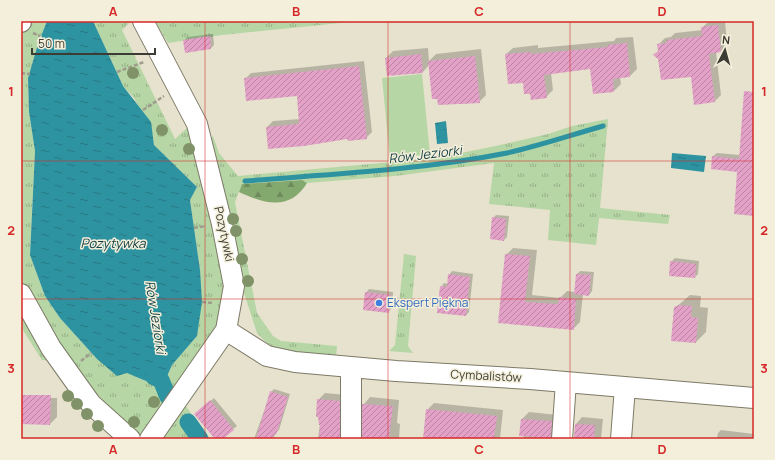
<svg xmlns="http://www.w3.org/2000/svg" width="775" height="460" font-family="Manrope,sans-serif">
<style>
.grass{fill:url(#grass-tufts)}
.forest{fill:url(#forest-firs)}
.park{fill:#b6d6a5}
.water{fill:url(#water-ripples)}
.shadow{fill:#0003}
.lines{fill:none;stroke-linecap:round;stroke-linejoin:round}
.stream{stroke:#2e93a0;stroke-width:5}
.canal{stroke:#2e93a0;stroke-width:17}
.building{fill:url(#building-hatch)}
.minor-casing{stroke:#7d7a67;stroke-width:22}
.path{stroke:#9f9c8d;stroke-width:2.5;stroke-dasharray:4 2;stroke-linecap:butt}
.minor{stroke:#fff;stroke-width:20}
.tree{fill:#809267}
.grid{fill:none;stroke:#d62828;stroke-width:1;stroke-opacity:0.55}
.shop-dot{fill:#3f7fe0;stroke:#f3efda;stroke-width:1.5}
.labels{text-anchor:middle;stroke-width:3;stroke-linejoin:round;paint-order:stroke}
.street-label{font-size:12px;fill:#3d3c34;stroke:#f3efda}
.shop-label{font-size:12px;fill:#366cbe;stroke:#f3efda;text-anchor:start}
.water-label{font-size:13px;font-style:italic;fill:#164248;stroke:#f3efda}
.neatline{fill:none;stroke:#d62828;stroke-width:1.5}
.grid-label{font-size:13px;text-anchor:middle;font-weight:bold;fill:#d62828}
</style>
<defs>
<pattern id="grass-tufts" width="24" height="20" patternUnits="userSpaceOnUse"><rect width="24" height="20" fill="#b6d6a5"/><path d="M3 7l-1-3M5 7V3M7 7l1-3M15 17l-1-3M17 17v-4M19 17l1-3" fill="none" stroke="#95af87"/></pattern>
<pattern id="forest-firs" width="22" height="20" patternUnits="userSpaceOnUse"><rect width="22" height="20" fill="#84a96f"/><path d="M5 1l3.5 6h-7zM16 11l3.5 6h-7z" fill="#6d8b5c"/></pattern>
<pattern id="water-ripples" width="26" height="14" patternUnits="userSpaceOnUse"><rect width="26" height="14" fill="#2e93a0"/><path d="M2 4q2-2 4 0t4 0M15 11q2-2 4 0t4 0" fill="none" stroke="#287983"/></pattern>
<pattern id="building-hatch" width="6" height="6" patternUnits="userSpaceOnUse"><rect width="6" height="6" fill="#e3a1c7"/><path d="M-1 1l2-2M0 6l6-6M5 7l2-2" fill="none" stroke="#b984a2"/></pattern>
</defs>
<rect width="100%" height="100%" fill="#e6e2cd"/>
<!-- grass -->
<path class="grass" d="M28,21h19l-9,23 -10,34 1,34 6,39 -5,104 15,41 15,22 37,41 49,22 13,4 5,-2 8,-18 25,-29 3,-66 -10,-70 7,-13 -43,-42 -1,-9 -19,-38 -11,-12 -30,-65h38l-9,9 53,109 14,-13 28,111 9,63 -8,28 -73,108 -5,-1 -11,-8 -54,-56 -54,-86v-249z
M155,21h205l-138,14 -54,8z
M608,119l-8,89 70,7 -2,9 -69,-6 -3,27 -48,-5 2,-30 -61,-6 5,-41 -99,13 -88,7 -6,-3 -59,4 -7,18 22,111 16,23 8,5 56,5 -1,12 -53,-5 -16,-10 -10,-10 -20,-62 -30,-129 6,-6 6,17 19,23 199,-18 63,-13 48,-11 24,-8z
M404,254l12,2 -8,90 5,7 -24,-2 6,-6z
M21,310l32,51 -11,-1 -21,-33z
M185,405l25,34h-50z"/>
<!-- forest -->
<path class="forest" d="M302,180l5,3c-17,28 -42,21 -68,9l3,-8z"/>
<!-- park -->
<path class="park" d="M422,74l8,80 -40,5 -8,-81z"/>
<!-- water -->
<path class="water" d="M47,21h46l30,65 28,36 3,23 43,42 -7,13 10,70 2,32 -5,34 -25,29 -8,18 2,3 -3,5 -8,-8 -9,-2 -19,-8 -10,3 -20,-17 -37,-41 -15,-22 -15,-41 5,-104 -6,-39 -1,-34 10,-34z
M446,121l2,22 -11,1 -2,-21z
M672,153l34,3 -2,16 -33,-4z"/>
<!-- shadow -->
<path class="shadow" d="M709,21h16l2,23 -6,7 -5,1 5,43 -7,7 -22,-26 -33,-25 -1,-6 7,-7 6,-1 4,-4 28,-3 -1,-2z
M213,34l1,11 -3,3 -27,-7 3,-4z
M633,37l4,32 -7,7 -10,1 1,7 -7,7 -23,-23 -40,5 2,17 -7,7 -15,-4 -25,-39 7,-6 25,-3v3l76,-7 2,-3z
M428,48l1,13 7,-7 45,-5 5,46 -7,7 -18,2 -32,-39 -6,7 -37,-14 7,-7z
M364,61l8,71 -6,6h-18l-81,-11 6,-6 27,-2 -2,-24 -53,-16 6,-6z
M754,108v107l-15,-44 -26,-15 4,-3 23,2z
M496,215l13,1 -2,21 -3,3 -11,-22z
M513,248l24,2 -5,45 28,3 7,-7 8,1 2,-18 3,-3 14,1 -2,19 -3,4 -6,-1 -3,28 -7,7 -74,-7 7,-67z
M675,258l24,3 -1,13 -3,3 -24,-15z
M452,271l21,3 -4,38 -3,3 -28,-3 3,-25 3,-4 4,1 1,-9z
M369,289l24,3 -1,16 -4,4 -22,-19z
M690,295l11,1 -1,11 8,1 -2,24 -10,10 -24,-2 3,-32z
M274,389l16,5 -11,36 -4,3 -1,6h-20l17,-47z
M325,393l21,2 4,44h-32l3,-23 -3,-16z
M370,397l29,3 -2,23 3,1 -1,15h-36l1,-35z
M24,398h33v19l-7,7 -29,-7v-15z
M214,398l23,28 -16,13h-5l-17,-28z
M434,403l69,7 -3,29h-76l3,-29z
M529,412l29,3 2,24h-36v-4h-4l2,-16z
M582,417l21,2 -2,20h-27l2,-15z
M721,430l33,4v5h-37l1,-6z"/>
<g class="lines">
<!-- stream -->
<path class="stream" d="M245,181c87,-7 176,-11 262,-28 32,-7 64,-18 96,-27"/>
<!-- canal -->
<path class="canal" d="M154,377l7,3 7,17
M188,422l12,17"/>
</g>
<!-- building -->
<path class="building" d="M718,25l3,27 -12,2 6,48 -21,3 -3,-28 -30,3 -3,-21 -5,-4 5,-4 -1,-7 10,-1v-3l35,-4 -1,-9z
M210,36l1,13 -26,4 -2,-13z
M627,43l3,34 -17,2 1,13 -21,2 -3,-25 -46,6 3,23 -16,2 -1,-6h-6l-1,-11 -15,1 -3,-30 26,-2v2l77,-7v-2z
M421,54l2,19 -36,3 -2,-18z
M475,56l5,47 -42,2 -1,-6h-5l-4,-38z
M359,66l8,73 -19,2 -1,-2 -43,7 -36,3 -2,-22 33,-3 -2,-28 -51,5 -2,-23z
M744,91l10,1v124l-20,-2 3,-42 -26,-3 1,-13 27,3z
M492,217l14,2 -2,22 -14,-2z
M505,254l25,2 -5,46 33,2 1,-7 17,2 -2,31 -76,-7z
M670,261l26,3 -1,14 -26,-2z
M448,274l22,3 -4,39 -29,-3 3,-27 7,1z
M576,274l15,1 -2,21 -15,-2z
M365,292l26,3 -2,18 -26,-3z
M679,305l13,1 -1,11 7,1 -2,25 -25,-2 3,-34z
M270,391l18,6 -12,38 -2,-1 -2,5h-16z
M22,395h29l-1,30 -29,-1z
M317,399l23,2v38h-21l1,-14h-1l-1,-8h-2z
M210,400l24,30 -11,9h-8l-21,-25z
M362,404l31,2 -4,33h-27z
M426,409l71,7 -3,23h-71z
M521,419l31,2 -1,18h-17v-2l-15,-1z
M575,424l20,1 -1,14h-20z"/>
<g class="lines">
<defs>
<path id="minor" d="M143,21l54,103 25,100 12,62 -8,44 -76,109
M21,22v-1
M21,294l30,54 40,56 39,35
M226,330l41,26 28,6 101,9 134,8 224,19
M351,439v-72
M562,439l4,-57
M621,439l4,-52"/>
</defs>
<!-- minor casing -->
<use href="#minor" class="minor-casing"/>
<!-- path -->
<path class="path" d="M33,33l7,3
M117,72l27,-10
M21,73l9,1
M143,110l21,-14
M194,228l12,-2
M202,302l11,1
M81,361l10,-8"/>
<!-- minor -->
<use href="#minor" class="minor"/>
</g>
<!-- trees -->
<g class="tree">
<circle cx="133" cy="73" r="6"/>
<circle cx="162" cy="130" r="6"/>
<circle cx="189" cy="149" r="6"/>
<circle cx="233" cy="219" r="6"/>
<circle cx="236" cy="231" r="6"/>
<circle cx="242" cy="259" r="6"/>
<circle cx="248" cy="281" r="6"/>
<circle cx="68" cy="396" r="6"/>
<circle cx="154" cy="402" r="6"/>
<circle cx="77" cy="404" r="6"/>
<circle cx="87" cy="414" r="6"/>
<circle cx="134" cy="422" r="6"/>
<circle cx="98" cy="426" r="6"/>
</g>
<!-- grid -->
<path class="grid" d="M205,21v418M388,21v418M570,21v418M21,161h733M21,299h733"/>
<!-- markers -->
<circle class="shop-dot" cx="379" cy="303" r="4"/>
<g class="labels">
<!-- street labels -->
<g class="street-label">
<text transform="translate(224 234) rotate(78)" y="4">Pozytywki</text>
<text transform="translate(486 376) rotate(3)" y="4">Cymbalistów</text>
</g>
<!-- shop labels -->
<g class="shop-label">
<text x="387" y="307">Ekspert Piękna</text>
</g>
<!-- water labels -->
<g class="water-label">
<text transform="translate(425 154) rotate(-7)" y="5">Rów Jeziorki</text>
<text x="113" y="248">Pozytywka</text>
<text transform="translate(156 317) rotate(81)" y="5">Rów Jeziorki</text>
</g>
</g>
<!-- border -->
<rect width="775" height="460" fill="none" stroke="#f3efda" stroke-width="44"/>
<!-- north arrow -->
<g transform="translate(725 50) rotate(6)" stroke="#f3efda" stroke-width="3" paint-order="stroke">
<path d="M0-3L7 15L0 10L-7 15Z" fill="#3d3c34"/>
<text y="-6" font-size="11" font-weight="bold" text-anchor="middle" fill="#3d3c34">N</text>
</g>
<!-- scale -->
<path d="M32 48v6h123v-6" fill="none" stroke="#3d3c34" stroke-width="2"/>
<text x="38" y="48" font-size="12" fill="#3d3c34" stroke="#f3efda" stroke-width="3" paint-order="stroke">50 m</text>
<rect x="22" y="22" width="731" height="416" class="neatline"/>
<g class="grid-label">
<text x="113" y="16">A</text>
<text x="296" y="16">B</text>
<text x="479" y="16">C</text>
<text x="662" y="16">D</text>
<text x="11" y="96">1</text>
<text x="764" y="96">1</text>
<text x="11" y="235">2</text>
<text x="764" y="235">2</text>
<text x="11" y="373">3</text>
<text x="764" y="373">3</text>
<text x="113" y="454">A</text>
<text x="296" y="454">B</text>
<text x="479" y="454">C</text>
<text x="662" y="454">D</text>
</g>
</svg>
